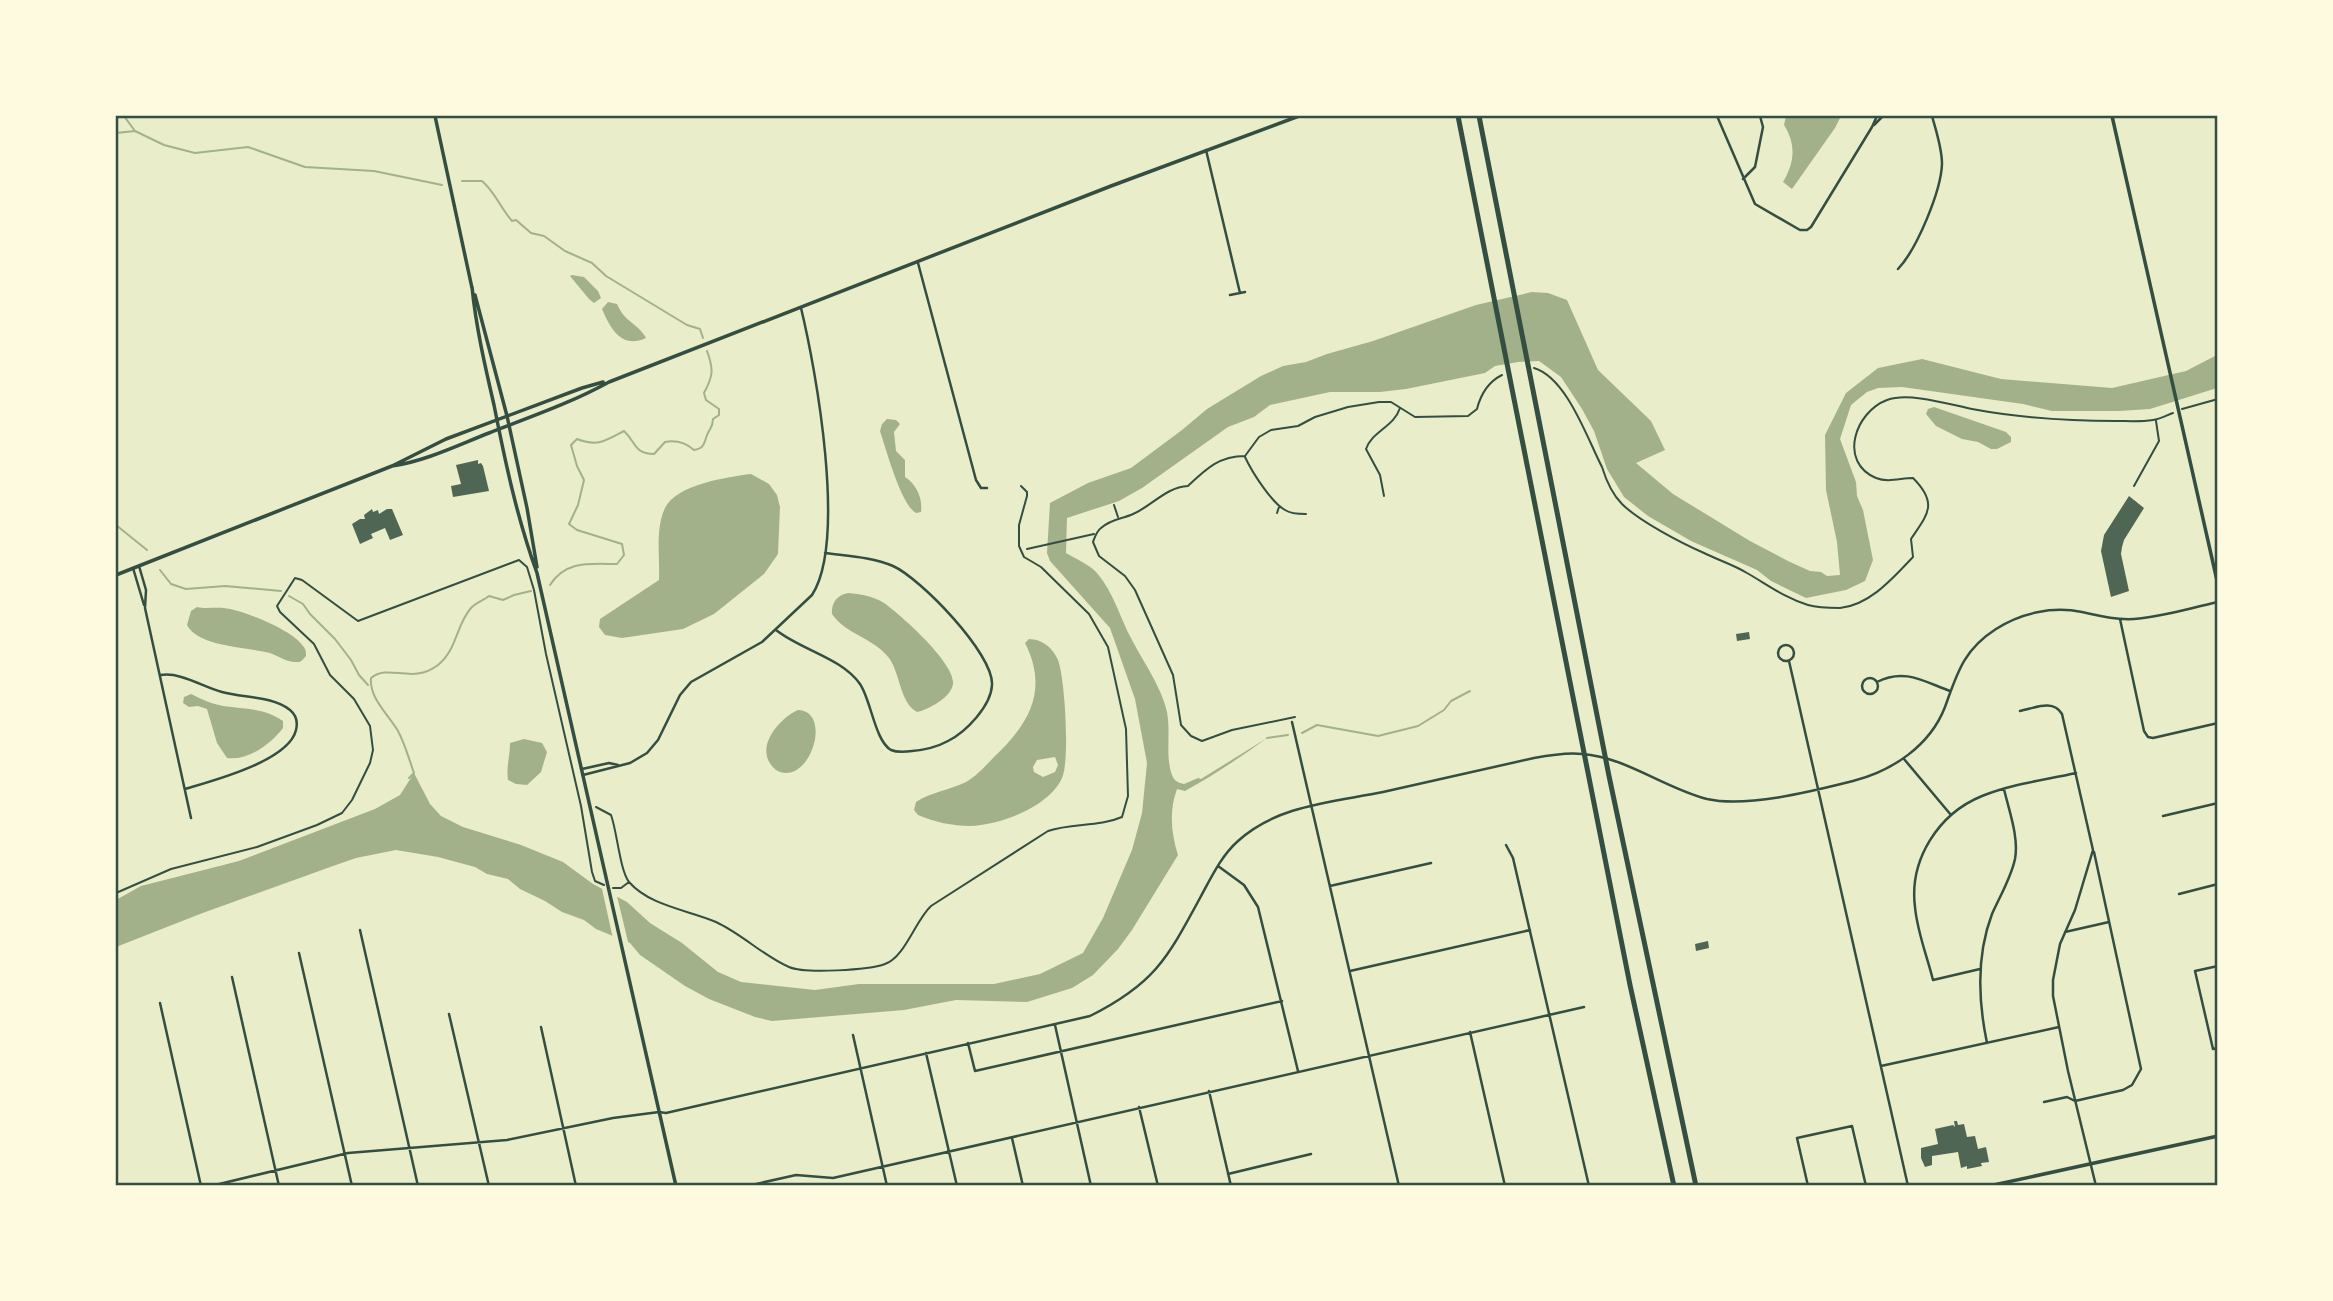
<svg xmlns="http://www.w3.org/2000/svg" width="2333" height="1301" font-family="'DejaVu Sans',sans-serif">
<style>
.water{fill:#a3b18a;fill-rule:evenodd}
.pier{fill:#e9edc9}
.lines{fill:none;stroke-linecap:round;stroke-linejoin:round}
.stream{stroke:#a3b18a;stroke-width:2}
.building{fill:#4f6655}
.path{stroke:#344e41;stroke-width:2}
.minor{stroke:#344e41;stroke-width:2.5}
.tertiary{stroke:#344e41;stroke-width:3.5}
.motorway{stroke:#344e41;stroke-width:5}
.neatline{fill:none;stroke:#344e41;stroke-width:2.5}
</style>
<rect width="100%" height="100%" fill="#e9edc9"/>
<!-- water -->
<path class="water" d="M1786,116h55l-6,12 -43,61 -9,-7c12,-20 13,-38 1,-57z
M572,275l12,2 14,14 3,7 -7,5 -5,-4 -19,-23z
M1532,292l16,1 19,7 31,70 53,51 14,29 -29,13 37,31 77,47 38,20 22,10 11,1 6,4 13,-1 -3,-33 -11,-52 -1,-55 21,-42 32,-25 44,-9 79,20 111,9 74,-17 31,-16v33l-67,21 -31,2h-67l-29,-7 -121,-17 -24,1 -11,4 -16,13 -11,34 16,43 1,14 6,14 10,50 -8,21 -19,9 -40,8 -35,-17 -14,-11 -66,-29 -43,-25 -24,-19 -17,-28 -13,-38 -12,-22 -21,-32 -22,-16 -21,1 -23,4 -10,7 -79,16 -26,3h-50l-60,13 -16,12 -26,10 -86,61 -23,13 -52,17 -1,35c10,6 24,12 31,20 17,20 23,45 35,67 11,21 30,48 35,72 4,21 -2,44 5,63 2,6 7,8 12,9l14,-6 3,1 66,-41c-26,19 -53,37 -82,53l-8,-2c-8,22 -6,44 1,66l-46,75 -14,19 -25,26 -21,13 -45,14 -71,-2 -52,10 -132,11 -17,-4 -46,-18 -24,-13 -45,-31 -10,-12 -34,-14 -12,-9 -22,-8 -17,-11 -25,-12 -12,-10 -21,-5 -12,-7 -37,-10 -42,-7 -40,8 -23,8 -133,48 -84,33v-47l25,-14 98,-25 136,-52 25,-14 14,-22 16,31 11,12 22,11 58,18 42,17 30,22 34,18 23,21 32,20 36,29 23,10 74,8 44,-6h135l46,-10 43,-21 20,-35 29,-68 10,-37 5,-50 -12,-64 -25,-71 -60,-67 -3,-8 3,-50 38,-20 43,-15 51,-38 25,-21 54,-33 22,-10 23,-4 21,-8 46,-13 103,-36z
M608,302l9,2c8,19 21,19 29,34 -24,11 -35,-8 -44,-29z
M1934,407l72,25 5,5v5l-14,7h-6l-13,-7 -16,-3 -26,-13 -10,-12 2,-5z
M887,419l9,1 4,4 -6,8 2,19 9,9v17c11,7 18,21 16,35l-5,1c-15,-8 -30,-64 -36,-82l2,-7z
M751,474l18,10 8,11 3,12 -2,47 -14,20 -50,40 -31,15 -61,9 -17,-3 -6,-8 1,-8 59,-39c1,-23 -4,-51 6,-72 12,-24 63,-31 86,-34z
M848,593c12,1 25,3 36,10 16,11 72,61 69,81 -2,13 -21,23 -32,27l-4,1c-17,-9 -17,-39 -28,-54 -15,-20 -44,-24 -57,-44 -1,-11 5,-19 16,-21z
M197,607c8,2 18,0 27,1 19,2 69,22 79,38 3,4 3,5 3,10 -4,4 -4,6 -9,6 -9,1 -19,-6 -27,-9 -22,-6 -72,-6 -83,-28l4,-14z
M1029,639c13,0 24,9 29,21 7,18 12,101 4,118 -13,29 -62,47 -92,48 -18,0 -35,-4 -52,-11l-4,-5 2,-8c15,-10 34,-12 50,-20 11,-6 20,-17 28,-25 35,-33 55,-67 31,-114zM1055,757l3,8 -3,7 -12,5 -9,-5 -1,-5 4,-7z
M191,694c10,5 21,10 32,12 22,3 41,2 60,15v7c-12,16 -35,33 -56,30l-10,-15 -10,-34 -9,-3 -9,1 -6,-4 1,-6z
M798,710c32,1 16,63 -12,63 -6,0 -11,-3 -14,-7 -17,-20 8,-48 26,-56z
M524,739l18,4 5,9 -6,20 -14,13 -11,-1 -8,-4c-2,-12 2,-24 2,-37z"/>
<!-- pier -->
<path class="pier" d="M601,884l15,8 13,54 -16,-7z"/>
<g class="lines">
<!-- stream -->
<path class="stream" d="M124,116l11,15 29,14 31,8 53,-6 57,20 69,4 68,14
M116,133l19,-2
M462,181h20c13,11 18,26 30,40l4,-1 15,13 13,3 21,15 27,12 14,13 81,49 13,4 3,9
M116,525l31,25
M160,570l11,14 15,5 39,-3 56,5
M550,585c16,-25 40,-21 67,-21l7,-9 -2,-11 -45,-14 -8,-6 9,-19 6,-25 -7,-14 -6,-21 6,-6c21,8 28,2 47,-8 13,12 9,22 30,23l11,-12c11,-2 21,1 29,8 11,-2 10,-7 13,-15 3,-7 6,-8 6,-16l6,-4v-6l-13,-9 -2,-7c9,-17 10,-23 3,-42
M289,596l14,8 7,10 25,25 16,21 8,15 9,10
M1302,733l15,-8 61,11 40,-10 26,-16 7,-9 19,-10
M1267,738l21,-3
M409,778l5,-5c-5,-14 -9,-29 -16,-42 -10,-17 -29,-33 -27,-53 18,-15 41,7 67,-13 19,-15 18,-40 33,-57 4,-5 13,-8 18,-12l14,4 11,-5 17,-4"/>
</g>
<!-- building -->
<path class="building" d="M478,460v4l3,-1 2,3 6,25 -36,6 -2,-11 10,-2 -5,-19z
M2129,496l15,12 -20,32 -2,7 -1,7 8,37 -18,6 -10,-46 3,-16z
M372,509l1,3 5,-2 1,4 8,-5h5l11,26 -13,5 -5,-12 -14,6 2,4 -13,6 -8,-20 8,-5h5l-1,-4z
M1749,632l1,7 -13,2 -1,-7z
M1708,941l1,7 -13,3 -1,-7z
M1954,1121h3l1,4 6,-1 3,13 8,-1 3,13 8,-2 3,15 -8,1 1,3 -15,3v-3l-6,2 -3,-16 -26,4v9l-7,2 -4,-9v-10l17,-4 -3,-15 18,-4 2,2z"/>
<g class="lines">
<!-- path -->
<path class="path" d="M1534,368c33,10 53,70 68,99 4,13 10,27 20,37 17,17 59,39 82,49 14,7 30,12 43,20 21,12 38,25 61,32 10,3 22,3 32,3 30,-3 53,-30 73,-51l-2,-18c16,-24 28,-35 2,-61 -12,0 -25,5 -37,0 -38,-16 -21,-66 11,-78 22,-8 61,4 85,9 48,9 95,12 144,12 12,0 25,1 37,-1 7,-1 14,-5 20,-7
M2182,409l36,-10
M1245,457c7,15 26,45 40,53 6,4 14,4 21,4
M2134,486l25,-45 -3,-20
M1384,496l-4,-21 -14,-26c6,-18 28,-22 34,-41
M1114,505l4,12
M1277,513l2,-6
M1027,549l67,-15
M1295,717l-63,13 -30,11 -11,-5 -10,-11 -8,-50 -38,-85 -10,-14 -26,-20 -6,-14c2,-5 3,-10 8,-14 10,-9 21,-9 32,-14 19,-8 33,-27 55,-28 18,-17 31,-30 57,-30l14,-19 12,-7 27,-4 17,-9 33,-10 31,-5h12l24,15 53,-1 9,-7c4,-16 11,-27 25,-34
M596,807l15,8c6,16 9,56 18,67 21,24 59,28 87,40 26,12 49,35 73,45 16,7 80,3 96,-3 20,-7 30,-43 46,-58l117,-75c24,-8 51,-4 74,-14l6,-21 -2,-67 -18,-82 -19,-33 -48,-47 -17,-10 -5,-11v-21l8,-29v-4l-6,-6
M613,888h8l8,-6
M116,893l55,-24 86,-22 60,-22 25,-12 10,-13 18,-37 3,-13 -3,-24 -16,-27 -24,-24 -16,-31 -34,-32 -3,-6 18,-28 7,2 56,41 161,-61 8,7 7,23 12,64 35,152 11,66 3,9 9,4"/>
<!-- minor -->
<path class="minor" d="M1717,116l38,88 45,26h7l4,-3 61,-100 5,-11
M1874,125l9,-9
M1206,150l34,143
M1743,179l12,-12 8,-40 -3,-11
M918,263l58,217 5,8h6
M1898,269c19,-20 43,-78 44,-105 0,-16 -6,-33 -10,-48
M1230,295l15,-3
M139,566l7,24 -1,18 46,210
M133,568l11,37
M2120,619l24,112 4,6 5,1 65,-15
M776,630c25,20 66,28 84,54 11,16 15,57 31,66 7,3 14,2 21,1 12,-1 25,-4 36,-10 18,-9 43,-35 44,-56 2,-31 -72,-107 -99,-119 -21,-9 -46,-10 -68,-13
M1778 653a8 8 0 1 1 16 0a8 8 0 1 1-16 0Z
M1789,661l119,525
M161,675c20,-3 42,12 61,17 21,6 51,4 68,18 6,5 8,12 6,20 -7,31 -84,51 -111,59
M1862 686a8 8 0 1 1 16 0a8 8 0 1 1-16 0Z
M1877,682c27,-14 46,-1 73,9
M2020,711c15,-3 33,-12 42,3l31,136 -18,60 -15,34 -7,36v16l15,75 28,115
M1292,722l107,464
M1904,759l47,56
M582,769l27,-6 9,2
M583,775l47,-12 17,-10 11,-13 22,-45 11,-13 71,-40 50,-47c35,-54 4,-225 -11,-287
M2163,816l55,-13
M1506,845l7,13 76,328
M1218,866l26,19 14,22 40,164
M1330,886l101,-23
M2179,894l39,-10
M360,930l58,256
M2065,932l44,-10
M299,953l53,233
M2218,966l-23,5 18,78 5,-1
M1980,969l-47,11c-6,-24 -16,-49 -18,-73 -6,-47 23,-93 67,-111 29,-12 63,-16 94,-23
M1350,971l180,-41
M232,977l47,209
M160,1003l41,183
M449,1014l40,172
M1055,1025l36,161
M541,1027l35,159
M1470,1032l35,154
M853,1035l34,151
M968,1043l7,28 307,-70
M1987,1043c-9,-43 -11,-87 5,-129 8,-18 19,-36 23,-55 4,-22 -6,-48 -11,-70
M926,1053l31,133
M1881,1066l178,-39
M1209,1091l22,95
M2044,1102l23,-5 8,4 48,-11 9,-5 9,-16 -47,-217
M1139,1107l19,79
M1012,1138l11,48
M1228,1174l83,-20
M211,1186l137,-33 159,-13 106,-22 46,-6 7,1 424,-97c64,-32 77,-57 110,-118 11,-20 21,-42 38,-57 39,-36 96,-39 145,-49 51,-11 101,-23 151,-34 16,-3 33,-6 48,-4 44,3 82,34 125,45 40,9 106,-8 146,-18 39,-10 77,-35 92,-74 12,-33 18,-57 51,-78 25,-16 56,-23 86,-17 18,4 33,8 52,7 28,-2 56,-11 84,-17
M747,1186l49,-11 37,3 751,-171
M1808,1186l-11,-48 55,-12 14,60"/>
<!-- tertiary -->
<path class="tertiary" d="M435,116l37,172
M2112,116l106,469
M472,287c4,40 13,79 22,118 11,56 23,113 43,168l139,613
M475,295l32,121 20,92 10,59
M392,466c34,-5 66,-21 97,-33 41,-16 82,-30 120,-51l502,-196 188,-70
M116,575l276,-109 54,-27 136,-51 21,-6
M1989,1186l229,-50"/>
<!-- motorway -->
<path class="motorway" d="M1458,116l172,869 44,201
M1479,116l130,660 87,410"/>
</g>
<!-- border -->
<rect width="2333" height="1301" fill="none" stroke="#fefae0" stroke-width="234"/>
<rect x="117" y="117" width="2099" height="1067" class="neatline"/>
</svg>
